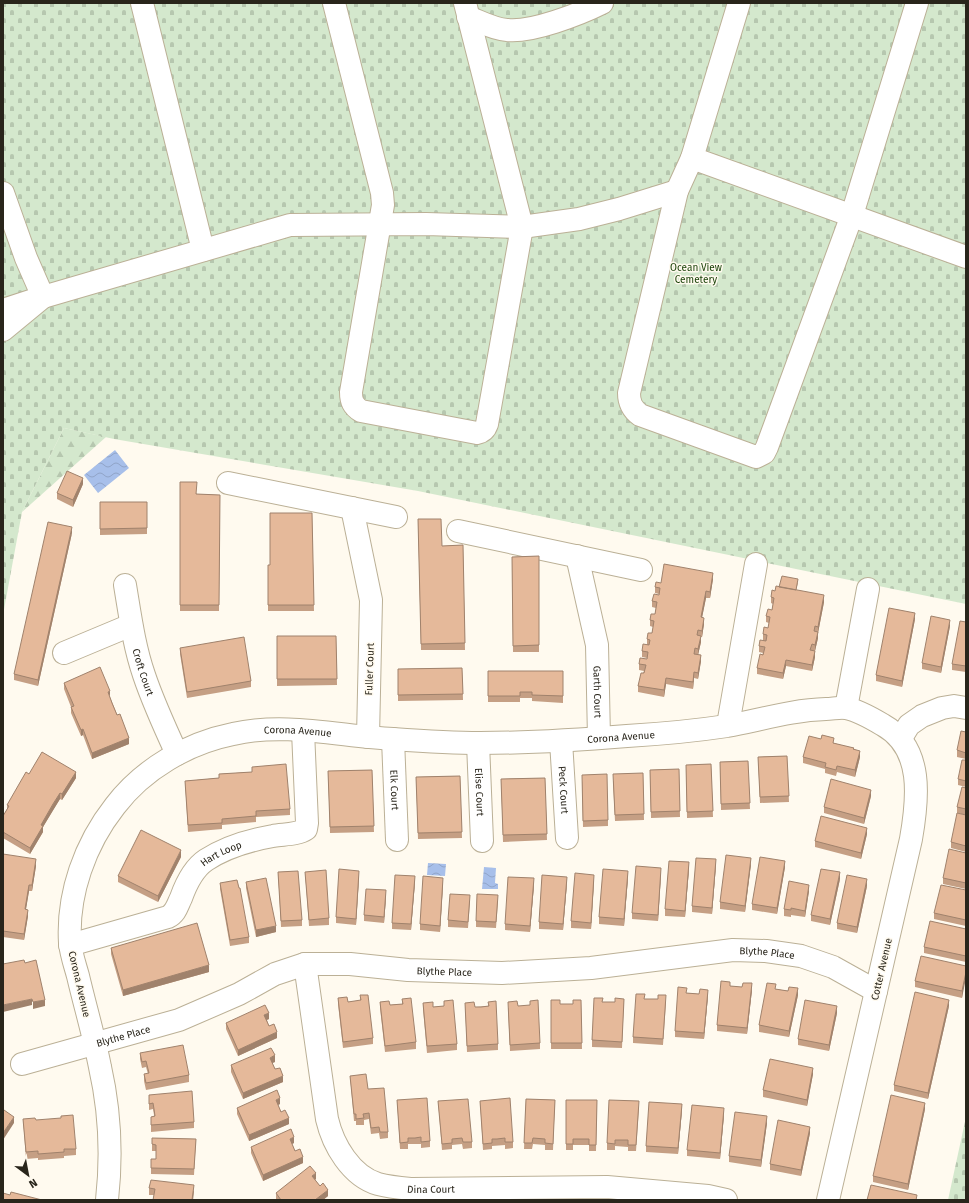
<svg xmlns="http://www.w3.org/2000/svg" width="969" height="1203" font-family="'Fira Sans',sans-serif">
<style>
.forest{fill:url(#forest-firs)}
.cemetery{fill:url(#cemetery-stones)}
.water{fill:url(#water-waves)}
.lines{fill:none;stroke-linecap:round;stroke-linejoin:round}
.minor-casing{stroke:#bbb096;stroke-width:24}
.minor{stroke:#fff;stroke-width:22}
.wall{fill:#c59f84}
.shaded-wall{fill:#a0826c}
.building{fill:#e5b99a;stroke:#a0826c}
.labels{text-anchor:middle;stroke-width:3;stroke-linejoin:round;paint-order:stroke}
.park-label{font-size:10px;fill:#153e03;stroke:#fffaef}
.street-label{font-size:10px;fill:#29251b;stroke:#fffaef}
</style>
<defs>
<pattern id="forest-firs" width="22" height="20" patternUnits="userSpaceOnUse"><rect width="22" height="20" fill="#d4e8cd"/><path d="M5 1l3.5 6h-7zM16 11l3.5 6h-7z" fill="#b6c7af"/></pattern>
<pattern id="cemetery-stones" width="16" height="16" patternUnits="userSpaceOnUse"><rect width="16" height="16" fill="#d4e8cd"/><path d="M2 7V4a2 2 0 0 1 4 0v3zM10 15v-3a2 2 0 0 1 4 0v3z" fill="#b6c7af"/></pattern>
<pattern id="water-waves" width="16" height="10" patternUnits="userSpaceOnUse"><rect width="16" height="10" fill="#a7bfea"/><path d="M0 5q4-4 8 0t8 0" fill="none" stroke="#90a4c8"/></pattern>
</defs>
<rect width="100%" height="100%" fill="#fffaef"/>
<!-- forest -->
<path class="forest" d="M64,428l42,9 -84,75z"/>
<!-- cemetery -->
<path class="cemetery" d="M3,3h963v601l-548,-113 -304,-52 -50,-11 -42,84 -19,103z
M966,1117v83h-18z"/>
<!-- water -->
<path class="water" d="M115,450l14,18 -31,25 -14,-18z
M428,863l18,1 -1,12 -18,-1z
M484,867l12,1 -1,15 3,1v5h-16z"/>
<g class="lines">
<defs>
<g id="minor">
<path d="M142,3l61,247"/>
<path d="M334,3l48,190 1,12 -32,187c0,9 2,14 10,19l116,22c5,-1 8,-3 10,-9l35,-197 -57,-224"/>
<path d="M739,3l-47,155 -15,33 -48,202c0,10 3,16 11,22l116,42 8,-4 3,-6 85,-232 65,-212"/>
<path d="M468,17c13,5 25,12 39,13 24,3 73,-16 95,-27"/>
<path d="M692,158l274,99"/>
<path d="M3,193l23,65 17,39 -40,33"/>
<path d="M3,310l40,-13 247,-72 136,-1 96,3 57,-8 40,-10 58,-18"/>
<path d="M228,483l168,34"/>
<path d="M352,508l19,92 -3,137"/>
<path d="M458,531l183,39"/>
<path id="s1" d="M577,556l20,89 2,93"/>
<path id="s2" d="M125,585c5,30 9,61 19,90 9,27 21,53 33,79"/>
<path d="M64,653l67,-28"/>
<path d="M846,708l22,-119"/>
<path d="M728,725l28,-161"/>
<path d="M901,738l8,-13 13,-9 20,-8 12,-2 12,2"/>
<path id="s3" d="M393,739l4,101"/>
<path id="s4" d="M561,741l6,97"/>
<path id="s5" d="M478,743l4,98"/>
<path id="s6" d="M70,945l98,-28c8,-4 9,-11 13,-19 5,-14 13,-30 25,-38 20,-13 44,-20 67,-24 10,-2 24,-1 33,-7l1,-6 -4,-92"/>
<path id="s7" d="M305,964l22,155c6,26 24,57 51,65 11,3 23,4 34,5l195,-2 101,9 18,4"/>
<path id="s8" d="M22,1064l157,-44 60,-26 36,-20 30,-10h45l58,6 94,3 89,-5 142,-18 33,1 35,5 32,11 43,24"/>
<path id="s9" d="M107,1200c5,-45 3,-89 -7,-133 -6,-31 -15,-61 -22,-91 -3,-11 -7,-22 -8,-33 -3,-49 15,-99 45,-137 28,-37 73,-63 118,-72 52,-12 106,2 160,5 28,2 58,4 87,4 49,0 98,-3 147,-7 33,-2 67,-5 100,-10 33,-6 65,-16 99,-17 6,0 14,-2 20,-1 10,2 27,11 37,17 41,23 35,74 28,114l-83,361"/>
</g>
</defs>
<!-- minor casing -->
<use href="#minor" class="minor-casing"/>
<!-- minor -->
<use href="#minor" class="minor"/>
</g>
<!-- wall -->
<path class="wall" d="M180,482l17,12 23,1 -1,116h-39z
M83,484l-10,23 -16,-8v-6z
M100,502h47v32l-47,1z
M312,513l2,98h-46v-46h2z
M418,519l24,27 21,-1 2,105h-44z
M72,533l-34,153 -24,-6v-6z
M539,556v96h-26l-1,-95z
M713,579l-3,19h-4l-4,19 2,7 -2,13h-1v5l-3,13 3,6 -3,18 -4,-1 -1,11 -27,-5 -2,13 -26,-5v-6l6,-15 -5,-1v-6l8,-5v-1l-5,-1v-6l5,-6v-6l5,-6 1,-6 -3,-1v-6l5,-6 1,-6 -4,-1v-6l7,-6v-1l-4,-1v-6l6,-4z
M798,583l-2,7 28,12 -6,31v5l-3,13v6l-3,14 -26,-5 -3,13 -26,-5v-6l6,-15 -4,-1v-6l4,-5v-7l5,-6 1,-5 -3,-1v-6l6,-6 1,-6 -2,-1v-6l4,-6 4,-4z
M915,619l-13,68 -26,-6v-6z
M966,622v50l-14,-2v-6z
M950,626l-9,47 -19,-4v-6z
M277,636h59l1,49 -60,1z
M180,648l71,33v6l-64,11 -7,-44z
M462,668l1,32 -65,1v-32z
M488,671h75v32l-31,-2v-3h-12v4h-32z
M64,683l46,14 19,47 -37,15 -9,-24 -2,1 -10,-23v-6l-7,-18z
M966,732v27l-9,-2v-7z
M821,739l13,4 20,6 6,8 -5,20 -18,-5 -1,4 -11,-3v-4l-22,-6v-6z
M787,756l2,46 -29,1 -2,-46z
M966,760v27l-8,-2v-6z
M748,761l2,48 -29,1 -1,-48z
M711,764l2,53 -26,1 -1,-53z
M252,767l38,42v6l-34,2v5l-34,3v4l-34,3 -3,-51 34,-3v-4l33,-2z
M679,769l1,48 -29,1 -1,-48z
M372,770l2,62 -44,1 -2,-62z
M643,773l1,47 -29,1 -2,-40z
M29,774l47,4 -14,22 -2,-1 -7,11 -10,17v5l-13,22 -27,-16v-22l4,-7v-4z
M460,776l2,62 -44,1 -2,-62z
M545,778l2,62 -44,2 -2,-63z
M582,781l26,39v6l-25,1z
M966,788v27l-9,-2v-6z
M871,796l-7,28 -40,-11v-6z
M966,815v37l-15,-4v-6z
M867,834l-6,25 -46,-12v-6z
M966,853v36l-23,-5v-6z
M3,854l33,12 -4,25h-3l-3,18 2,7 -4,24 -21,-3z
M181,857l-23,45 -40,-20v-6z
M751,864l-6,48 -25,-3v-7z
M716,865l-4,49 -20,-2v-6z
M785,867l-8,47 -25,-4v-6z
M689,869l-4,48 -20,-1v-7z
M278,872l24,48v6l-21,1z
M305,872l24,46v7l-20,1z
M661,874l-3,47 -26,-2v-6z
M359,877l-3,48 -20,-2v-6z
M628,878l-4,48 -25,-2v-7z
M840,879l-10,46 -19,-4v-6z
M594,881l-3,48 -20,-1v-7z
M246,882l30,50 -20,5 -10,-49z
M415,882l-4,48 -19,-1v-6z
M220,883l29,54v6l-19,3 -10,-57z
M567,883l-4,47 -24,-1v-7z
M443,884l-3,48 -20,-2v-6z
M534,885l-4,47 -25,-2v-6z
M867,886l-10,47 -20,-4v-6z
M966,890v36l-32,-7v-6z
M809,891l-4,26 -14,-2v2l-7,-1v-7z
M386,897l-2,26 -20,-2v-6z
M470,901l-2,27 -20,-1v-7z
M498,901l-2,27 -20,-1v-6z
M966,929v33l-42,-9v-6z
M111,948l98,24 -86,24 -12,-42z
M966,966l-4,32 -47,-11v-6z
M730,986l22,4 -5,44 -30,-3v-6z
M776,989l12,2 10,4 -9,42 -30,-5v-7z
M687,993l12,1 9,2 -4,43 -29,-2v-6z
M360,995l13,43v6l-30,4 -5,-44v-6l10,4 12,-1z
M402,999l14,43v7l-31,3 -5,-44v-6l10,3 12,-1z
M624,999l-2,49 -30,-1v-7l10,-38h13z
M645,999h13l8,3 -3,43 -30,-2v-6z
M551,1000l9,4h13l8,-4 1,49h-31z
M444,1001l13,43v6l-30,3 -4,-44v-6l10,4 11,-1z
M488,1002l10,42v6l-31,2 -2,-49 10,4 13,-1z
M518,1006l22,37v6l-30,2 -2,-43z
M949,1006l-21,93 -34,-8v-6z
M837,1013l-8,38 -31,-6v-6z
M269,1019l-2,1 2,6 8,12 -39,18 -12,-27v-6z
M140,1053l49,22v7l-43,8 -2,-9v-7h4l-2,-7 -4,1 -2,-9z
M275,1062l-3,1 3,6 8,13 -40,17 -12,-27v-7z
M813,1074l-6,32 -44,-9v-7z
M350,1076l18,13 20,43v6l-8,1 -1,-6 -8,1 -2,-15 -5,1v5h-8v-4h-2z
M149,1095l45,27v6l-43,4v-15l3,-1v-1l-1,-6 -4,1z
M526,1099l29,1 -2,50h-8v-5l-12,-1 -1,5h-8z
M397,1100l33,41v6l-9,1v-4h-13v5h-8z
M566,1100h31l-1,51h-7v-6h-16v5h-7z
M438,1101l34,41v6l-9,1 -1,-5 -10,1v4l-10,1z
M480,1101l33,41v6l-8,1v-4l-13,1v3l-9,1z
M280,1104l-2,1 3,7 8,12 -40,17 -12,-27v-6z
M639,1107l-3,44h-8v-4l-13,-1v4h-8v-7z
M925,1109l-17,81 -35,-8v-6z
M682,1110l-4,44 -32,-2v-6z
M724,1115l-4,44 -33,-3v-6z
M23,1119l13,1 40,29v6l-12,1v2l-26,2v-2l-12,1z
M767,1123l-6,44 -32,-5v-6z
M810,1133l-9,43 -31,-6v-6z
M152,1138l44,1 -2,36 -43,-1v-15h5v-8h-4z
M294,1143l-2,1 3,7 8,12 -40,18 -12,-28v-6z
M316,1179l-1,1 13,16 -5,4h-47v-7z
M149,1188l45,3 -1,9h-40l1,-5h-5z"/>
<!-- shaded-wall -->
<path class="shaded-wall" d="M83,478v6l-10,23v-7z
M72,527v6l-34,153v-6z
M713,573v6l-3,19v-6z
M706,591v7l-5,25v-6z
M824,595v7l-6,31v-6z
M915,613v6l-13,68v-6z
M704,618v6l-2,13v-6z
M950,620v6l-9,47v-6z
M818,632v6l-3,13v-6z
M701,636v6l-3,13v-6z
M815,651v6l-3,14v-6z
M701,655v6l-3,18v-6z
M786,660v6l-3,13v-6z
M694,672v6l-1,11v-7z
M666,678v6l-2,13v-7z
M110,691v6l-2,-5z
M83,729v6l-2,1v-6z
M129,738v6l-37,15v-6z
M860,751v6l-5,20v-7z
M76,772v6l-14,22v-6z
M871,790v6l-7,28v-6z
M60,793v6l-17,28v5l-13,22v-6l11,-23z
M867,828v6l-6,25v-6z
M181,850v7l-23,45v-6z
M751,858v6l-6,48v-6z
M36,859v7l-4,25v-6z
M716,859v6l-4,49v-6z
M785,861v6l-8,47v-6z
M689,862v7l-4,48v-6z
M661,868v6l-3,47v-6z
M359,871v6l-3,48v-6z
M628,871v7l-4,48v-7z
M840,872v7l-10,46v-6z
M594,875v6l-3,48v-6z
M415,876v6l-4,48v-6z
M567,877v6l-4,47v-6z
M443,878v6l-3,48v-6z
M534,878v7l-4,47v-6z
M867,879v7l-10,47v-6z
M29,885v6l-4,24v-6z
M809,885v6l-4,26v-6z
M386,890v7l-2,26v-6z
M28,910v6l-4,24v-6z
M276,926v6l-20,5v-7z
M209,965v7l-86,24v-6z
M966,972v6l-4,20v-7z
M752,983v7l-5,44v-6z
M798,988v7l-9,42v-6z
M708,990v6l-4,43v-6z
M32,999v6l-29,7v-7z
M45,1000v6l-12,3v-7z
M949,1000v6l-21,93v-6z
M837,1006v7l-8,38v-6z
M269,1013v6l-5,2v-6z
M277,1032v6l-39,18v-6z
M275,1055v7l-5,2v-6z
M813,1068v6l-6,32v-6z
M283,1076v6l-40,17v-6z
M280,1098v6l-4,2v-6z
M925,1103v6l-17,81v-6z
M682,1104v6l-4,44v-6z
M724,1108v7l-4,44v-6z
M767,1116v7l-6,44v-7z
M14,1117v6l-11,17v-7z
M289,1118v6l-40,17v-6z
M810,1127v6l-9,43v-6z
M294,1137v6l-4,2v-6z
M303,1157v6l-40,18v-6z
M316,1173v6l-4,3v-6z
M194,1185l-1,15h-1z
M328,1190v6l-5,4h-8z"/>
<!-- building -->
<path class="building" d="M67,471l16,7 -10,22 -16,-7z
M180,482h17l-1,12 24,1 -1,110h-39z
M100,502h47v26l-47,1z
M270,513h42l2,92h-46v-40h2z
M418,519h23l1,27 21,-1 2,98 -44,1z
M48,522l24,5 -34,153 -24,-6z
M539,556v89l-26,1 -1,-89z
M664,564l49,9 -3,19 -4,-1 -5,26 3,1 -2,13 -4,-1 -1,5 4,1 -3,13 -3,-1 -1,6 7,1 -3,18 -4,-1 -1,10 -27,-4 -2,12 -26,-4 3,-13h3l2,-8 -7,-1 1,-6 7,1 1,-7 -6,-1 1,-7 6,1 1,-5 -3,-1 1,-6h4l2,-12 -4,-1 1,-6h4l2,-12 -5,-1 2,-7 5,1 1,-7 -5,-1 1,-5 5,1z
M782,576l16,3 -2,11 -17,-3z
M776,586l48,9 -6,32 -3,-1 -1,5 4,1 -3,13 -3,-1 -2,6 5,1 -3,14 -26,-5 -3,13 -26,-5 3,-14 3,1 2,-8 -6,-1 1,-6 6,1 1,-6 -4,-1 1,-7 4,1 2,-11 -4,-1 2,-7 4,1 2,-12 -3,-1 1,-7 3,1z
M889,608l26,5 -13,68 -26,-6z
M931,616l19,4 -9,47 -19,-4z
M960,621l6,1v44l-14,-2z
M277,636h59l1,43h-60z
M244,637l7,44 -64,11 -7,-44z
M100,667l10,24 -2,1 4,11 5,12 3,-1 9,24 -37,15 -9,-24 -2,1 -10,-23 3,-1 -10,-23z
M462,668l1,26 -65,1v-26z
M488,671h75v25l-31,-1v-3h-12v4h-32z
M961,731l5,1v21l-9,-3z
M822,735l12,3 -1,5 21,5 -1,1 7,2 -5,19 -18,-4 -1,4 -11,-3 1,-4 -23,-6 6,-21 12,3z
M42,752l34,20 -14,22 -2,-1 -7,11 -12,21 2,1 -13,22 -27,-16v-16l6,-10 -2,-1 19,-33 3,2z
M787,756l2,40 -29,1 -2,-40z
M962,760h4v21l-8,-2z
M748,761l2,42 -29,1 -1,-42z
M286,764l4,45 -34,2v5l-34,3v4l-34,2 -3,-44 34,-3v-4l33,-2v-5z
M711,764l2,47 -26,1 -1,-47z
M679,769l1,42 -29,1 -1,-42z
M372,770l2,56 -44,1 -2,-56z
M643,773l1,41 -29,1 -2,-41z
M607,774l1,46 -25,1 -1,-46z
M460,776l2,56 -44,1 -2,-56z
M545,778l2,56 -44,1 -2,-56z
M831,779l40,11 -7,28 -40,-11z
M962,787l4,1v21l-9,-2z
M957,813l9,2v31l-15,-4z
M821,816l46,12 -6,25 -46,-12z
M141,830l40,20 -23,46 -40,-20z
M949,849l17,4v30l-23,-5z
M3,854l33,5 -4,26h-3l-4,24 3,1 -4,24 -21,-3z
M726,855l25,3 -6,48 -25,-4z
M760,857l25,4 -8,47 -25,-4z
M696,858l20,1 -4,49 -20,-2z
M669,861l20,1 -4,49 -20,-2z
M636,866l25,2 -3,47 -26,-2z
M339,869l20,2 -3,48 -20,-2z
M603,869l25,2 -4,48 -25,-2z
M821,869l19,3 -10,47 -19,-4z
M326,870l3,48 -20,2 -4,-48z
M298,871l4,49 -21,1 -3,-49z
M575,873l19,2 -3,48 -20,-2z
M395,875l20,1 -4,48 -19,-1z
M542,875l25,2 -4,47 -24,-2z
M847,875l20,4 -10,48 -20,-4z
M423,876l20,2 -3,48 -20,-2z
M508,877l26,1 -4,48 -25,-2z
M266,878l10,48 -20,4 -10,-48z
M237,880l2,8h1l9,49 -19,3 -10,-57z
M789,881l20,4 -4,26 -14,-3v2l-7,-1z
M941,885l25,5v30l-32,-7z
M366,889l20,1 -2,27 -20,-2z
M450,894l20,1 -2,27 -20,-2z
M477,894l21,1 -2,27 -20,-1z
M930,921l36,8v27l-42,-9z
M197,923l12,42 -86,25 -12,-42z
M921,956l45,10v6l-4,19 -47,-10z
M24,960l1,3 11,-3 9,40 -12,2 -1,-3 -29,6v-41z
M721,981l9,1v4l12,1 1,-4h9l-5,45 -30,-3z
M767,983l9,1 -1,5 13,2 1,-4 9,1 -9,43 -30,-6z
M678,987l9,1 -1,5 13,1 1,-5 8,1 -4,43 -29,-2z
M915,992l34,8 -21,93 -34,-8z
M636,994h9l-1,5h14v-4h8l-3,44 -30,-2z
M360,995h8l5,43 -30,4 -5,-44 9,-1 1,5 13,-2z
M411,998l5,44 -31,4 -5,-44 9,-1 1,4 13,-1 -1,-5z
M594,998h9l-1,4h13v-4l9,1 -2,43 -30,-2z
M453,1000l4,44 -30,2 -4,-43 10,-1v5l11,-1v-5z
M538,1000l2,43 -30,2 -2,-43 9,-1 1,5 12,-1v-4z
M551,1000h9v4h13v-4h8l1,43h-31z
M805,1000l32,6 -8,39 -31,-6z
M496,1001l2,43 -31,2 -2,-43 9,-1 1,5h6l8,-1 -1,-4z
M265,1005l4,8 -5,2 5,11 5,-2 3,8 -39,18 -12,-27z
M183,1045l6,30 -43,8 -2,-9 5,-1 -3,-12 -4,1 -2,-9z
M271,1048l4,7 -5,3 5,11 5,-1 3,8 -40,17 -12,-28z
M770,1059l43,9 -6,32 -44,-10z
M366,1074l2,15 16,-1 4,44h-8l-1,-5 -8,1 -2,-15 -6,1 1,4 -8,1v-5h-2l-4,-38z
M277,1090l3,8 -4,2 5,12 4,-2 4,8 -40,17 -12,-27z
M192,1091l2,31 -43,3v-8l4,-1 -1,-7 -1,-6 -4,1v-9z
M891,1095l34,8 -17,81 -35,-8z
M427,1098l3,43 -9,1v-5l-6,1h-7v4l-8,1 -3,-43z
M510,1098l3,44h-8v-4l-8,1h-5v4l-9,1 -3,-43z
M468,1099l4,43h-9l-1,-4 -10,1v4l-10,1 -4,-43z
M526,1099l29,1 -2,44 -8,-1v-4l-12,-1 -1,5h-8z
M566,1100h31l-1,45h-7v-6h-16v5h-7z
M609,1100l30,1 -3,44h-8v-5h-13v4l-8,-1z
M649,1102l33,2 -4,44 -32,-2z
M692,1105l32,3 -4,45 -33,-3z
M4,1110l10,7 -11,16v-21z
M735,1112l32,4 -6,44 -32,-4z
M73,1115l3,34h-12v3l-26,2v-3l-12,1 -3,-33 12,-1 1,2 25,-2v-2z
M778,1120l32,7 -9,43 -31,-6z
M291,1129l3,8 -4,2 5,12 5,-2 3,8 -40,18 -12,-28z
M152,1138l44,1 -2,30 -43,-1v-9h5v-14l-4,-1z
M310,1166l6,7 -4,3 8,10 3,-3 5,7 -13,10h-34l-5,-7z
M151,1180l43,5 -2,15h-39l2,-11 -6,-1z
M871,1185l46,10 -1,5h-49z
M11,1192l31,8h-39v-7l7,2z"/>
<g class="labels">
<!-- park labels -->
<g class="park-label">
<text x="696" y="271">Ocean View<tspan x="696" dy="12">Cemetery</tspan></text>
</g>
<!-- street labels -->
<g class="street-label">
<text transform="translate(369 669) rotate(-88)" y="4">Fuller Court</text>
<text dy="4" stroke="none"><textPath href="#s2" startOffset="89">Croft Court</textPath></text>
<text dy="4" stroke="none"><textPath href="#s1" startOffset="138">Garth Court</textPath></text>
<text dy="4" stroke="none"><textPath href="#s9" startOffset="615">Corona Avenue</textPath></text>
<text dy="4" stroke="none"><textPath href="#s9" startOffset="939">Corona Avenue</textPath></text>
<text dy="4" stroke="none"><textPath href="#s4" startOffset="49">Peck Court</textPath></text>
<text dy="4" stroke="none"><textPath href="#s3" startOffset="51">Elk Court</textPath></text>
<text dy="4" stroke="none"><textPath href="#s5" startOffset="49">Elise Court</textPath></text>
<text dy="4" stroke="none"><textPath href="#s6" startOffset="188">Hart Loop</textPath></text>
<text dy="4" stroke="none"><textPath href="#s8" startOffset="765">Blythe Place</textPath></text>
<text transform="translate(881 969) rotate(-77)" y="4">Cotter Avenue</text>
<text dy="4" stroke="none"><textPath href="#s8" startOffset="441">Blythe Place</textPath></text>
<text transform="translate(80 984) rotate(77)" y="4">Corona Avenue</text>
<text dy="4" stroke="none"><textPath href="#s8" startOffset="105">Blythe Place</textPath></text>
<text dy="4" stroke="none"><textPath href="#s7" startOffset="296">Dina Court</textPath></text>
</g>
</g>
<!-- border -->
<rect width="969" height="1203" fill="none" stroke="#29251b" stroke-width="8"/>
<!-- north arrow -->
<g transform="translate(28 1175) rotate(148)" stroke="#fffaef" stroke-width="3" paint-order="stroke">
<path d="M0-3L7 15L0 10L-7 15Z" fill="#29251b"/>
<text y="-6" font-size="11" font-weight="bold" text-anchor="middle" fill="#29251b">N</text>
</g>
</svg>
